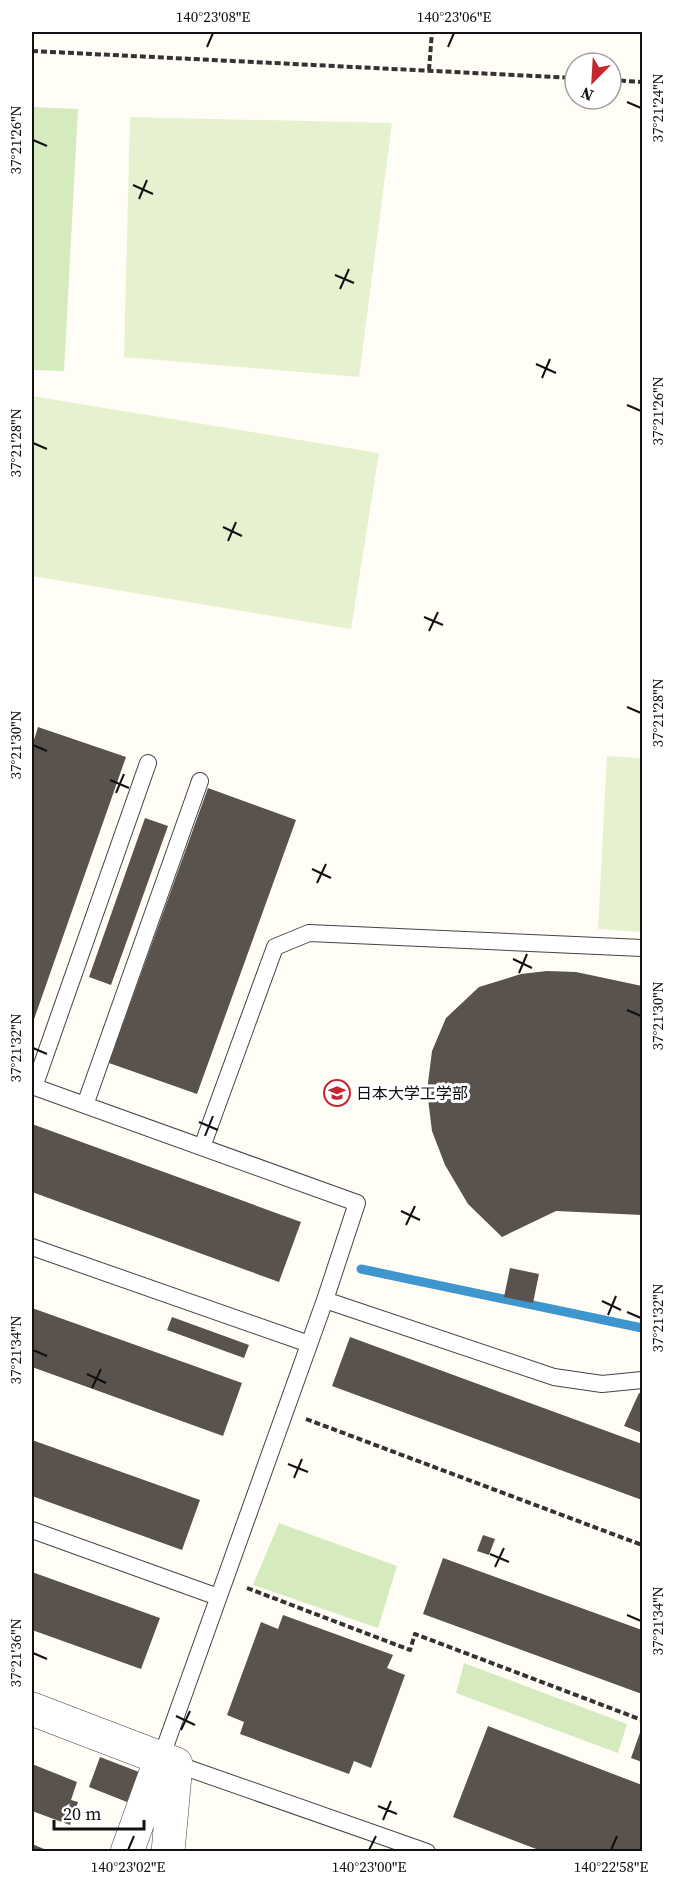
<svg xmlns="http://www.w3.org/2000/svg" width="674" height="1883" font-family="'Source Serif 4','Noto Sans JP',serif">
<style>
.green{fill:#d5ebbd}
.pitch{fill:#e6f2cf}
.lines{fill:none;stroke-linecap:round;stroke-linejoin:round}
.stream{stroke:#3f96cf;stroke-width:9}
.building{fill:#5a524d}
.service-casing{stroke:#444;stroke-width:18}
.minor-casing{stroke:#444;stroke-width:34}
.path{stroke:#333;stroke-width:4;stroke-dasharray:6 3;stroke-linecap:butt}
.service{stroke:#fff;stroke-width:16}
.minor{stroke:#fff;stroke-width:33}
.ticks{fill:none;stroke:#111;stroke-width:2}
.labels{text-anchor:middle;stroke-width:6;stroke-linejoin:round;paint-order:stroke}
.poi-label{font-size:16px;fill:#111;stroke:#fff;text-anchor:start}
.neatline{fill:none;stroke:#111;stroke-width:2}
.ticks-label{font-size:15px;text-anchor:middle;fill:#111}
</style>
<rect width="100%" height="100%" fill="#fffdf5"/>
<!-- green -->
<path class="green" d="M32,107l46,2 -14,262 -32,-1z
M279,1523l118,43 -19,62 -125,-43z
M464,1663l163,61 -9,29 -162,-60z"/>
<!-- pitch -->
<path class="pitch" d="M130,117l262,6 -33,254 -235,-20z
M32,396l347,57 -28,176 -319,-53z
M607,756l35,2v174l-44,-3z"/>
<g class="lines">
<!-- stream -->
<path class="stream" d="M361,1269l281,59"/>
</g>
<!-- building -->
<path class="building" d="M38,727l88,30 -94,268v-279z
M208,788l88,32 -99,274 -88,-31z
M145,818l23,8 -57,159 -22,-8z
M547,971l29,1 66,14v229l-86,-4 -54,26 -34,-33 -23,-39 -13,-34 -5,-40 5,-40 14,-33 33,-31 42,-13z
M32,1124l269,98 -22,60 -247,-90z
M510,1268l29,6 -6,29 -29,-6z
M32,1308l210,75 -19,53 -191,-69z
M172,1317l77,28 -5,13 -77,-28z
M350,1337l292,107v56l-310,-114z
M639,1393l3,1v39l-18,-7z
M32,1440l168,60 -18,50 -150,-54z
M483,1535l12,4 -6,16 -12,-4z
M443,1558l199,72v64l-219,-80z
M32,1572l128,46 -19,51 -109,-39z
M283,1615l110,40 -6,13 18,7 -34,93 -17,-7 -5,13 -109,-40 4,-12 -17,-7 34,-93 17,7z
M488,1726l154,59v67h-98l-91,-35z
M642,1727v35l-11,-4z
M100,1757l39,15 -12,30 -38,-15z
M32,1764l45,18 -6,18 7,2 -8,23 -38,-14z
M32,1844l17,7v1h-17z"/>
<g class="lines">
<defs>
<path id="service" d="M32,1086l325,117 -32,97 -164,458
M34,1087l114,-324
M85,1105l115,-324
M202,1147l73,-200 34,-14 333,15
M32,1247l277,97
M325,1300l229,77 48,7 40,-4
M32,1530l186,67
M176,1764l251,88"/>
<path id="minor" d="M32,1709l144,55 -8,88
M127,1852l34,-94"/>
</defs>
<!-- service casing -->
<use href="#service" class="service-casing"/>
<!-- minor casing -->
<use href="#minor" class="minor-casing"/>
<!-- path -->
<path class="path" d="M32,51l543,27
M429,70l3,-38
M611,80l31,2
M306,1419l336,126
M247,1588l163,62 5,-16 227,86"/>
<!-- service -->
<use href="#service" class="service"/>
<!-- minor -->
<use href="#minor" class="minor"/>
</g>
<!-- ticks -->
<path class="ticks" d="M207,47l6,-14M448,47l6,-14M627,102l14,6M33,140l14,6M133,185l20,9M139,199l8,-19M335,275l19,8M340,289l9,-20M536,364l20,9M542,378l8,-19M627,405l14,6M33,443l14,6M223,527l19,9M228,541l8,-19M424,617l19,8M429,631l9,-19M627,707l14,6M33,745l14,6M110,780l19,8M116,793l8,-19M312,869l19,9M317,883l9,-19M513,959l19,9M519,973l8,-19M627,1010l14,6M33,1048l14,6M199,1122l19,8M205,1136l8,-20M401,1211l19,9M406,1225l9,-19M602,1301l19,9M627,1312l14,6M608,1315l8,-19M33,1350l14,6M87,1374l19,9M92,1388l9,-19M288,1464l20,8M294,1478l8,-19M490,1554l19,8M495,1567l9,-19M627,1615l14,6M33,1653l14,6M176,1716l19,9M181,1730l9,-19M378,1806l19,8M383,1820l8,-19M128,1850l6,-14M369,1850l7,-14M611,1850l6,-14"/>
<!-- icons -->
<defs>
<symbol id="university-ring" viewBox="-11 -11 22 22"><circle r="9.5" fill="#fff" stroke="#c4262e" stroke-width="1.5"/><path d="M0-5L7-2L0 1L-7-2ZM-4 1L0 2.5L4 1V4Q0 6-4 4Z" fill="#c4262e"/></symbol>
</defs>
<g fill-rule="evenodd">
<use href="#university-ring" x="322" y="1078" width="30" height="30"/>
</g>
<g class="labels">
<!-- poi labels -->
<g class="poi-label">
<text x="356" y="1099">日本大学工学部</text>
</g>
</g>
<!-- border -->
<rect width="674" height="1883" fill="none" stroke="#ffffff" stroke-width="66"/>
<!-- north arrow -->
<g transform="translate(593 81) rotate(204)"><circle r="28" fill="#ffffff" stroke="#a0a0a0" stroke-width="1.5"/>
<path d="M0-4.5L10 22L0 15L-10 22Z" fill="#c4262e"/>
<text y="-9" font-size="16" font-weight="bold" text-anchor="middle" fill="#111111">N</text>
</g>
<!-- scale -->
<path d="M54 1820v9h90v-9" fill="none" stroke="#111111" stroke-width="3"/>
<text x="63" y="1820" font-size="18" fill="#111111" stroke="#ffffff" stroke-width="4.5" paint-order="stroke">20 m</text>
<rect x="33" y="33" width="608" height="1817" class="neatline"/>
<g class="ticks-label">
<text x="213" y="22">140°23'08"E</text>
<text x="454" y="22">140°23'06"E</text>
<text transform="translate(658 108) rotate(-90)" y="5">37°21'24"N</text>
<text transform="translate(16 140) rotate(-90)" y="5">37°21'26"N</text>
<text transform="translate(658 411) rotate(-90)" y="5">37°21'26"N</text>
<text transform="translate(16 443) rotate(-90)" y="5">37°21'28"N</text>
<text transform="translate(658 713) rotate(-90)" y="5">37°21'28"N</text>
<text transform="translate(16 745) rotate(-90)" y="5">37°21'30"N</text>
<text transform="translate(658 1016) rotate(-90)" y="5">37°21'30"N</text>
<text transform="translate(16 1048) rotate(-90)" y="5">37°21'32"N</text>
<text transform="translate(658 1318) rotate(-90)" y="5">37°21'32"N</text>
<text transform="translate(16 1350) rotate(-90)" y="5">37°21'34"N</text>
<text transform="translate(658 1621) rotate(-90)" y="5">37°21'34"N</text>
<text transform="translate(16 1653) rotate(-90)" y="5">37°21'36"N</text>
<text x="128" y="1872">140°23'02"E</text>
<text x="369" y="1872">140°23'00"E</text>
<text x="611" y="1872">140°22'58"E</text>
</g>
</svg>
